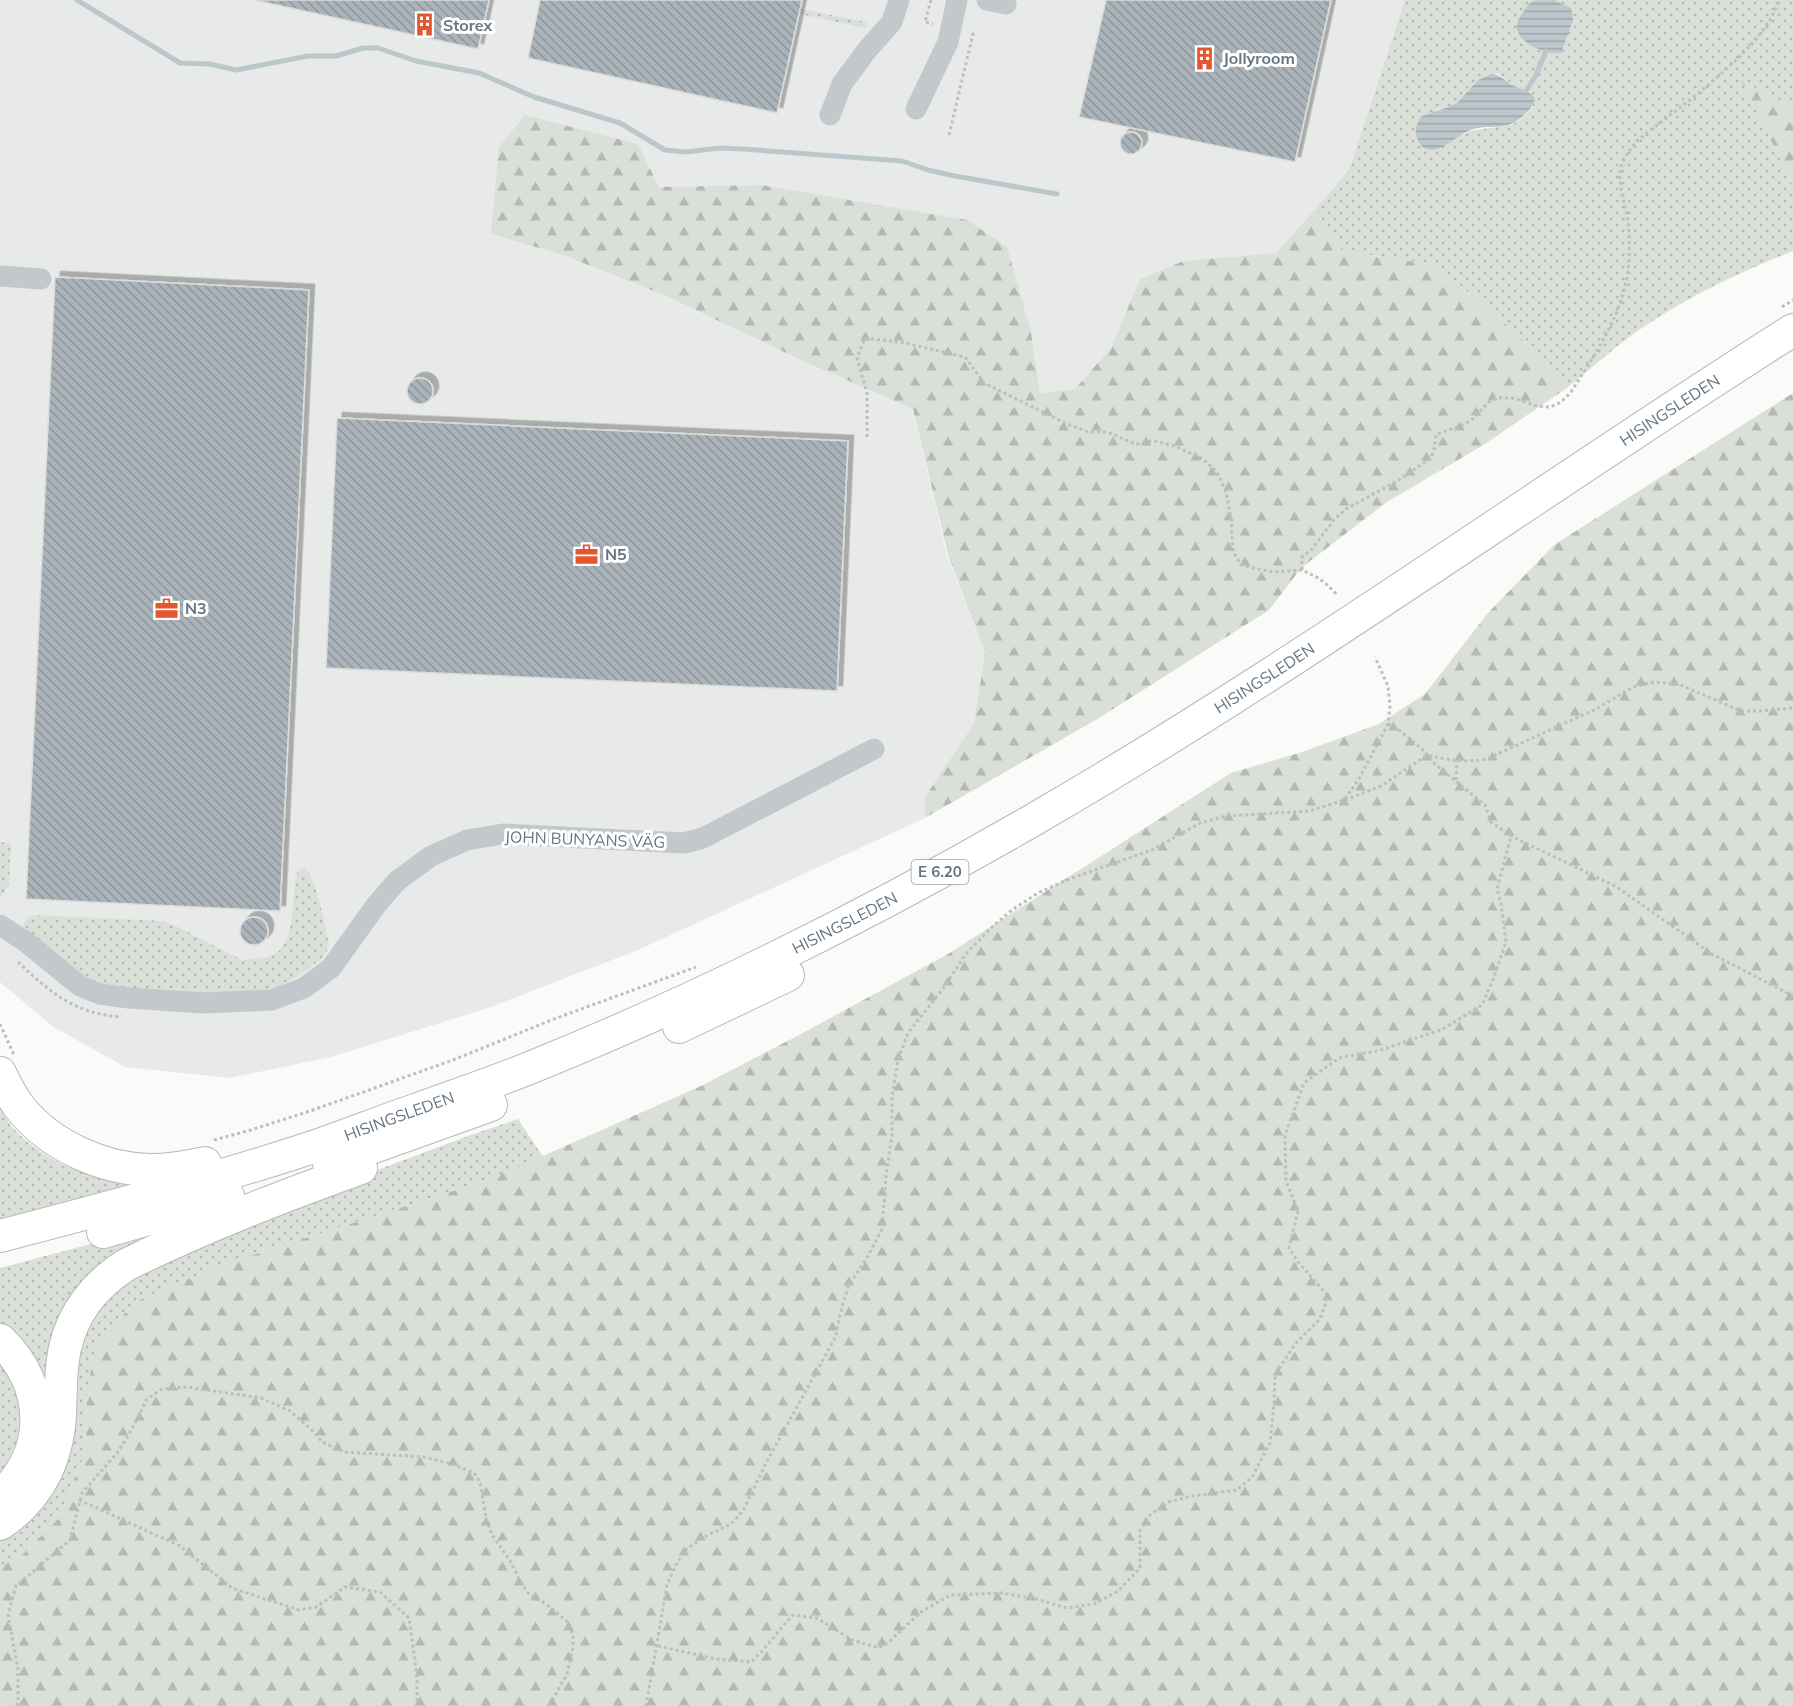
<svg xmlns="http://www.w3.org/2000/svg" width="1793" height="1706" font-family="Mulish,sans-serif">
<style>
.built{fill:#e8e9e9}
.grass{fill:url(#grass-dots);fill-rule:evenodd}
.forest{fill:url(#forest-firs)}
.water{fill:url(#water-rules)}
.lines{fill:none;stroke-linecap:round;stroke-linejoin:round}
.stream{stroke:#bbc7cb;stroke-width:5}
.building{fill:url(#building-back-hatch);stroke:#dcdcda;stroke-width:1.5;filter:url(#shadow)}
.highway-casing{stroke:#b4b9bd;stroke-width:34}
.path{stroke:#bbbfc2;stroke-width:3;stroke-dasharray:3 3;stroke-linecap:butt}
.minor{stroke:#c3c8cc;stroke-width:21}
.highway{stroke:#fff;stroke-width:32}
.labels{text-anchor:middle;stroke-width:6;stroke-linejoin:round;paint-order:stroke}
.shield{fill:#fff;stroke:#939fa8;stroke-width:1.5}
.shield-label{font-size:15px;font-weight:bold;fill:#657683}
.poi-label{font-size:16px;font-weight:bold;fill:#657683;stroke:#fff;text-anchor:start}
.street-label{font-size:16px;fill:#657683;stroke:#fff}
</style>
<defs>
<pattern id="grass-dots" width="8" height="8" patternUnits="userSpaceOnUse" patternTransform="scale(1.5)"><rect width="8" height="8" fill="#dadfd7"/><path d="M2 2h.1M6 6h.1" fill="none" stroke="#b4b9b4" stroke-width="1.8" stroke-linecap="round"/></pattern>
<pattern id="forest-firs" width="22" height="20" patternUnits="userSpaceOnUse" patternTransform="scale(1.5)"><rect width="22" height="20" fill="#dadfd7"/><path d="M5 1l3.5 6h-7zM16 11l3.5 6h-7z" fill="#b4b9b4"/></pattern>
<pattern id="water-rules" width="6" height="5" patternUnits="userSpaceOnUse" patternTransform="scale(1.5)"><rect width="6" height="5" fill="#bbc7cb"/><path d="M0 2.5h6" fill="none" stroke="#9ca6aa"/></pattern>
<pattern id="building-back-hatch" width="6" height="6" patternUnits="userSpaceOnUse" patternTransform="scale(1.5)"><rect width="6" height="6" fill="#aab3b9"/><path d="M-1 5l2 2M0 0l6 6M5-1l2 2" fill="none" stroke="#8e969c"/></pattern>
<filter id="shadow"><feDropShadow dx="5.5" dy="-5.5" stdDeviation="0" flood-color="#0004"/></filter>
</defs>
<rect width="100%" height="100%" fill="#fafaf8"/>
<!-- built -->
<path class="built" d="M0,0h1405l-56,170 -73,83 -93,8 -43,18 -29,69 -36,41 -35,4 -9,-61 -271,-147 -101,2 -168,47 72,21 101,40 141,67 108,47 34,146 38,98 -11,70 -49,74v21l-287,132 -150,58 -157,49 -101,21 -105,-11 -73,-41 -52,-44z"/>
<!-- grass -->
<path class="grass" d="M1405,0h388v107l-50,-25 50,104v65c-51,20 -100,43 -145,73 -28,18 -55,43 -81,64l-50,-54 -81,-69 -94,-14 -27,-42 34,-39zM1491,74h8l15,12 17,6 2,15 -13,13 -9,5 -42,6 -7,4 -40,12 -6,-14 21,-23 11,-3 9,-4 21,-23z
M801,9l65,13 1,3 -2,3 -65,-14z
M0,842l11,1 -2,41 -9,14z
M304,868c11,6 22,61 25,76l-2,7 -5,7 -19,15 -28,16 -12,3 -27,3 -142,-8 -71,-56c0,-8 2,-14 11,-16l129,6 15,6 64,33 27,-3 10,-6 8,-11 4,-15 5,-49 3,-7z
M0,1107c4,7 7,14 12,20 17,19 51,42 76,46 23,4 47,4 71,6l-159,47z
M518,1119l25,38 -52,22 -270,86 -82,35 -20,19 -32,72 -2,62 -25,64 -38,38 -22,12v-31l101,-241 145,-76 225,-84z
M211,1212l-111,62 -48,152 -52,-95v-63z
M0,1348l31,69 -31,71z"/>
<!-- forest -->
<path class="forest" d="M1742,81l51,26v79z
M525,115l113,29 21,43 101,-2 207,35 40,27 24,85 9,61 35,-4 36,-41 29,-69 43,-18 93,-8 39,-44 27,42 94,14 81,69 50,54 -82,56 -98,58 -86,66 -32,42 -170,108 -174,100v-21l49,-74 11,-70 -37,-98 -35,-146 -108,-47 -141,-67 -101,-40 -72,-21 8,-87z
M1793,393v1313h-1793v-139l22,-12 38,-38 25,-64 2,-62 8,-40 24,-32 20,-19 82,-35 270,-86 210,-93 100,-52 147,-80 283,-181 71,-21 77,-28 46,-30 62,-80 67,-69z"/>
<!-- water -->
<path class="water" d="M1553,0l18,8 2,12 -12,33c-15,1 -40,-8 -44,-24 -1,-6 3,-13 7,-18 2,-4 5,-8 10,-10 5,-1 14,0 19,-1z
M1491,74c10,0 14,7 23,12 9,4 16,4 21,13 -2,8 -5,10 -10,15 -18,20 -35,8 -57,17 -14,6 -40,35 -51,7 -3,-9 0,-15 5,-22l26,-9 9,-4 21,-23z"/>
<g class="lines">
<!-- stream -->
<path class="stream" d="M77,0l103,63 29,1 27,6 72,-14h28l27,-8h15l38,13 63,12 55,24 86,26 45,27 21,2 34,-4 23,1 159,12 26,9 27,6 102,18
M1526,91l10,-16 10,-24"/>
</g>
<!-- building -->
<path class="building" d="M254,0h235l-11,49z
M540,0h262l-25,113 -249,-55z
M1106,0h225l-36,162 -216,-45z
M1120 143a11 11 0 1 1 22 0a11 11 0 1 1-22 0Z
M55,277l254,13 -29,621 -254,-12z
M407 391a13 13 0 1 1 26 0a13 13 0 1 1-26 0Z
M337,418l511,23 -11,250 -511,-23z
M240 931a14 14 0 1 1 28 0a14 14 0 1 1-28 0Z"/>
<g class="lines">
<defs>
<g id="highway">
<path d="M679,1027l109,-52"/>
<path d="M0,1073c6,12 12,25 21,36 30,37 82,60 129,61 19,0 37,-3 55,-7"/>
<path d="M329,1163l162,-58"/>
<path d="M103,1232l125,-36"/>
<path id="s1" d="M0,1236c105,-27 210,-55 313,-89 35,-12 70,-26 105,-38 38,-14 77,-27 114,-42 173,-70 340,-154 501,-247 261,-151 506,-329 760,-490"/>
<path d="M0,1340c47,44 50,113 0,156"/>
<path d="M0,1524c38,-25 57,-63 60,-108 1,-23 0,-46 5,-68 8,-36 31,-64 61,-83 76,-38 155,-68 235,-97"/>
</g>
</defs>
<!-- highway casing -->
<use href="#highway" class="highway-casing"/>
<!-- path -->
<path class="path" d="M931,0l-6,22 8,2
M949,135l24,-101 -4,-1
M1782,307l11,-7
M867,437v-44l-10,-35 8,-20 40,5 60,14 19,26 83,41 21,8h19l29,12 17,-3 19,4 31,14 14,13 9,20 5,26 2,33 8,14 31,7 30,-2
M1336,594c-10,-12 -20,-18 -34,-24v-13l10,-8 22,-29 12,-11 53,-29 32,-22 3,-8 2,-15c10,-5 24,-8 34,-14 11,-7 15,-21 29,-23 30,-4 45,26 72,-6 23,-36 48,-72 56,-115 3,-18 3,-37 1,-55 -2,-18 -11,-37 -7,-55 3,-10 10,-19 17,-27 37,-30 131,-94 140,-140
M1388,724l7,3 27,22 14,16 49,40 6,17 20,14 104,50 97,68 81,42
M1456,780l1,-19
M1345,800l36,-14 46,-31c22,5 37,8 60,4l109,-50 37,-22 21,-5 24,2 63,27h20l32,-3
M18,962c33,31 56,51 102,55
M0,1024l14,31
M214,1140l37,-10 62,-20 140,-50 101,-41 142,-52
M79,1500l101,46 52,42 67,22 17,-3 29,-20 35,5 29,26 8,58v30
M658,1646l58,13 35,3c16,-14 27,-32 42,-47l24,3 35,22 27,8 11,-7 31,-29 29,-17 52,-2 34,6 31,9 27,-4 24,-13 22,-23v-37l10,-16 18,-13 24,-6 45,-6 15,-13 18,-34 4,-39 1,-29 20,-31 25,-25 8,-23 -30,-34 -9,-14 9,-37 -12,-30 -1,-46 19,-52 35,-25 42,-8 62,-21 39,-24 12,-28 12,-35 -5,-38 -4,-15 14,-53
M17,1706l1,-7v-30l-10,-54 8,-29 54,-46 12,-47 36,-41 15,-25 14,-28 15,-10 25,-2 74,11 29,13 24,21 8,10 23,10 78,5 29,7 22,9 6,9 6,36 6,17 19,27 9,19 9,13 17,10 23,19 4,13v12l-6,26 -18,32
M646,1706l21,-121 9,-20 10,-16 22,-14 23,-11 12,-13 22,-46 71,-129 3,-18 9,-31 20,-31 14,-27 4,-53 6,-41v-38l6,-37 10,-27 37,-47 20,-31 26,-27 21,-18 26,-17 31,-14 83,-29 48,-27 26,-7 83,-5 35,-11 15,-21 29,-55 2,-18 -2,-20 -13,-29"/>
<!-- minor -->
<path class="minor" d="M987,0l19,4
M916,109l32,-67 9,-42
M830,115l12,-31 25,-34 25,-28 7,-22
M0,276l41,3
M0,925l26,17 54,44 20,8 29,4 74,5 69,-3 32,-12 27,-20 46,-64 20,-23 34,-25 36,-16 36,-6 181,9 19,-5 171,-89"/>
<!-- highway -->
<use href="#highway" class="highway"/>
</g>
<!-- icons -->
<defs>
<symbol id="building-bare" viewBox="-9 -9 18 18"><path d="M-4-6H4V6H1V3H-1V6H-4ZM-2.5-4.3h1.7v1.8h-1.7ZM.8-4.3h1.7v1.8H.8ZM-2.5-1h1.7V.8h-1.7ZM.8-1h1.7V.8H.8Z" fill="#e4572e" stroke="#fff" stroke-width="2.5" paint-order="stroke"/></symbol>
<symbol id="office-bare" viewBox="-9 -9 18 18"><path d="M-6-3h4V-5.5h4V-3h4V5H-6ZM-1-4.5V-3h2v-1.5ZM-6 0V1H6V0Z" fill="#e4572e" stroke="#fff" stroke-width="2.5" paint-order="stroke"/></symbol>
</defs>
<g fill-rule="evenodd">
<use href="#building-bare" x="408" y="8" width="33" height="33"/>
<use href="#building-bare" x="1188" y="42" width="33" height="33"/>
<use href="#office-bare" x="570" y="538" width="33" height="33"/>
<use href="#office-bare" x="150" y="592" width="33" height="33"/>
</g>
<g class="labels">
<!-- shield labels -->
<rect class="shield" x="911.5" y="860" width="57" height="24" rx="4.5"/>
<g class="shield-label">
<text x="940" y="877">E 6.20</text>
</g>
<!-- poi labels -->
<g class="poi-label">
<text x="443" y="31">Storex</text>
<text x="1223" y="64">Jollyroom</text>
<text x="605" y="560">N5</text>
<text x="185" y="614">N3</text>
</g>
<!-- street labels -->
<g class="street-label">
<text dy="6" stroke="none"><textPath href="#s1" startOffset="1875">HISINGSLEDEN</textPath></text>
<text dy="6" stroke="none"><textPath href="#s1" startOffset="1389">HISINGSLEDEN</textPath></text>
<text transform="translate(585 839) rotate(2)" y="6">JOHN BUNYANS VÄG</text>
<text dy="6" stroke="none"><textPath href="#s1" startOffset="903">HISINGSLEDEN</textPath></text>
<text dy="6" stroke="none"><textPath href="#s1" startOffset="417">HISINGSLEDEN</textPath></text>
</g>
</g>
</svg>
